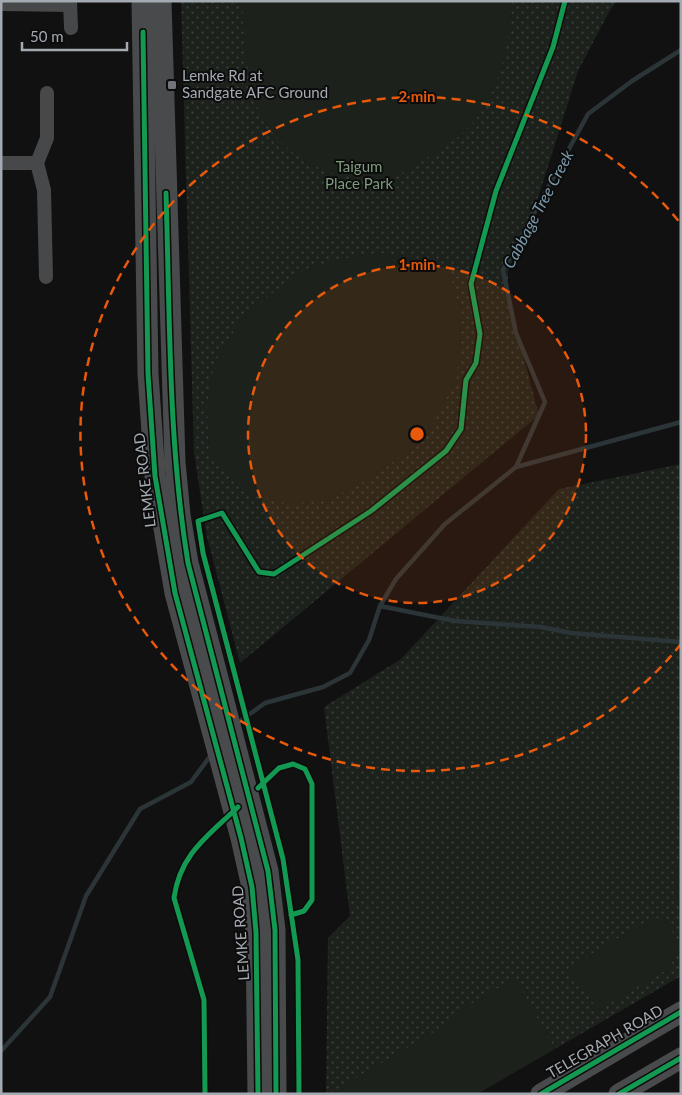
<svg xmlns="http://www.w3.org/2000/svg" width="682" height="1095" font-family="Lato,sans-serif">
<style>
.park{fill:url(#park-dots)}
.pitch{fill:#1c211c}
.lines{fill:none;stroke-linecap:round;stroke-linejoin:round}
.stream{stroke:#2b3437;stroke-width:4.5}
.street{stroke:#46484a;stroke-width:14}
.primary{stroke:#494a4c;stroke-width:21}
.cycleway-casing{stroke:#0c0c0d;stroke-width:8}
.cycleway{stroke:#139951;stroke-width:5}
.ring{fill:none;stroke:#e8590c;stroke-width:2.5;stroke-dasharray:9 6}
.poi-dot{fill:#717479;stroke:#0c0c0d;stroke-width:2}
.labels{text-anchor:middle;stroke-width:4;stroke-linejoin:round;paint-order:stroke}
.poi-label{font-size:15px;fill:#a4aab1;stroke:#0c0c0d;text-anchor:start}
.park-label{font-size:15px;fill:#7e9b7c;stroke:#0c0c0d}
.street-label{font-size:15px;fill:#a4aab1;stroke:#0c0c0d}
.water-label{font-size:16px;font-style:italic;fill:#7d9aaa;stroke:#0c0c0d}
.centre{fill:#e8590c;stroke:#0c0c0d;stroke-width:2.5}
.ring-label{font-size:15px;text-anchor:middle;font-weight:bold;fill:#e8590c;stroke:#0c0c0d;stroke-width:4;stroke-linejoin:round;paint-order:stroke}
</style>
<defs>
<pattern id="park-dots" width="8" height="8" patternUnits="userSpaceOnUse" patternTransform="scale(1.25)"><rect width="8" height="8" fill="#1c211c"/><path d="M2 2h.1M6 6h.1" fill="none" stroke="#3a3f3b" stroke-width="1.8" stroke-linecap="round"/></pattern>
</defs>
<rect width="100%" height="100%" fill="#111112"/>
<!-- park -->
<path class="park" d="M181,1h436l-7,9 -32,61 -40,127 -30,73v29l31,115 -299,248 -33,-126 -13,-84z
M681,464v512l-204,118h-151l2,-156 22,-22 -26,-209 77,-48 158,-170z"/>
<!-- pitch -->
<path class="pitch" d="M242,1h270c-2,38 -10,81 -32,112 -16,24 -40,38 -65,52 -6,3 -13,9 -20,11 -53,11 -110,-14 -135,-63 -13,-26 -17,-82 -18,-112z
M385,253l46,8 20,17 11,37 -5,63 -31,59 -52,39 -45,24 -41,4 -47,-14 -32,-40 -2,-43 7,-43 25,-41 32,-29 37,-26 43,-11z
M681,864v45l-4,-8 -3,-32z
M652,918h13l16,31 -13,20 -70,41 -30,-42z
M515,978l40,71 -78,45h-148l125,-74 5,-9z"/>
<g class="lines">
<!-- stream -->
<path class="stream" d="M516,467l165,-45
M380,606l75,15 86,6 30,6 110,9
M236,724l29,-21 58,-16 27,-14 19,-33 11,-34 16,-27 49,-55 71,-57 29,-65 -29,-69 -13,-63 85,-156 44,-33 49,-31
M1,1051l49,-54 36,-101 54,-87 51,-27 20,-27"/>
<!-- street -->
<path class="street" d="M70,1l1,27
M1,4l69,1
M1,163h36l10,-25v-45
M37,163l7,27 2,87"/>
<!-- primary -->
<path class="primary" d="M142,1l6,373 7,102 20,117 66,245 11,49 4,45 2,162
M161,1l14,461 5,53 8,48 80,308 7,59 1,164
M541,1094l140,-82
M619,1094l62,-36"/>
<defs>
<path id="cycleway" d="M143,32l5,342 7,102 20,117 66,245 11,49 4,45 2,162
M166,193c4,123 2,248 22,370l80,308 7,59 1,164
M258,788l21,-20 14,-4 12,5 7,15v116l-8,11 -13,4
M205,1094l-1,-94 -30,-102c6,-44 34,-62 64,-91
M299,1094l-1,-134 -15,-101 -80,-306 -5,-32 24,-8 37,59 15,2 97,-63 75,-60 15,-22 5,-49 10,-17 4,-29 -9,-50 25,-93 57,-144 12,-46
M541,1094l140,-82
M619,1094l62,-36"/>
</defs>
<!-- cycleway casing -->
<use href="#cycleway" class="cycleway-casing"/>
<!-- cycleway -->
<use href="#cycleway" class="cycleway"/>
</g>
<!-- distance rings -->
<circle cx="417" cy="434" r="169" fill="#e8590c" fill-opacity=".12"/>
<g class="ring">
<circle cx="417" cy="434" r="169"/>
<path d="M681 644A337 337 0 1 1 681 224"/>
</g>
<!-- markers -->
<rect class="poi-dot" x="167" y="80" width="10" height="10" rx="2.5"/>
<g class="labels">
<!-- poi labels -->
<g class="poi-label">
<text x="182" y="81">Lemke Rd at<tspan x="182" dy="17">Sandgate AFC Ground</tspan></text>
</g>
<!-- park labels -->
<g class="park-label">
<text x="359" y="172">Taigum<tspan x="359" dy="17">Place Park</tspan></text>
</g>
<!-- street labels -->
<g class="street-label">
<text transform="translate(145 480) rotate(-97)" y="5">LEMKE ROAD</text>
<text transform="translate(241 933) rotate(-94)" y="5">LEMKE ROAD</text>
<text transform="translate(605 1042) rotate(-30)" y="5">TELEGRAPH ROAD</text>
</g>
<!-- water labels -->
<g class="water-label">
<text transform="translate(538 209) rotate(-62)" y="6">Cabbage Tree Creek</text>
</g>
</g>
<circle cx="417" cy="434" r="8" class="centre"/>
<g class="ring-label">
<text x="417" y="102">2 min</text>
<text x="417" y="270">1 min</text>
</g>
<!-- border -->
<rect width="682" height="1095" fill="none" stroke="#a4aab1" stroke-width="5"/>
<!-- scale -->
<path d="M22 42v8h105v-8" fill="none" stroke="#a4aab1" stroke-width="2.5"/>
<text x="30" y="42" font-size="15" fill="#a4aab1" stroke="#0c0c0d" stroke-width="4" paint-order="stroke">50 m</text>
</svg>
